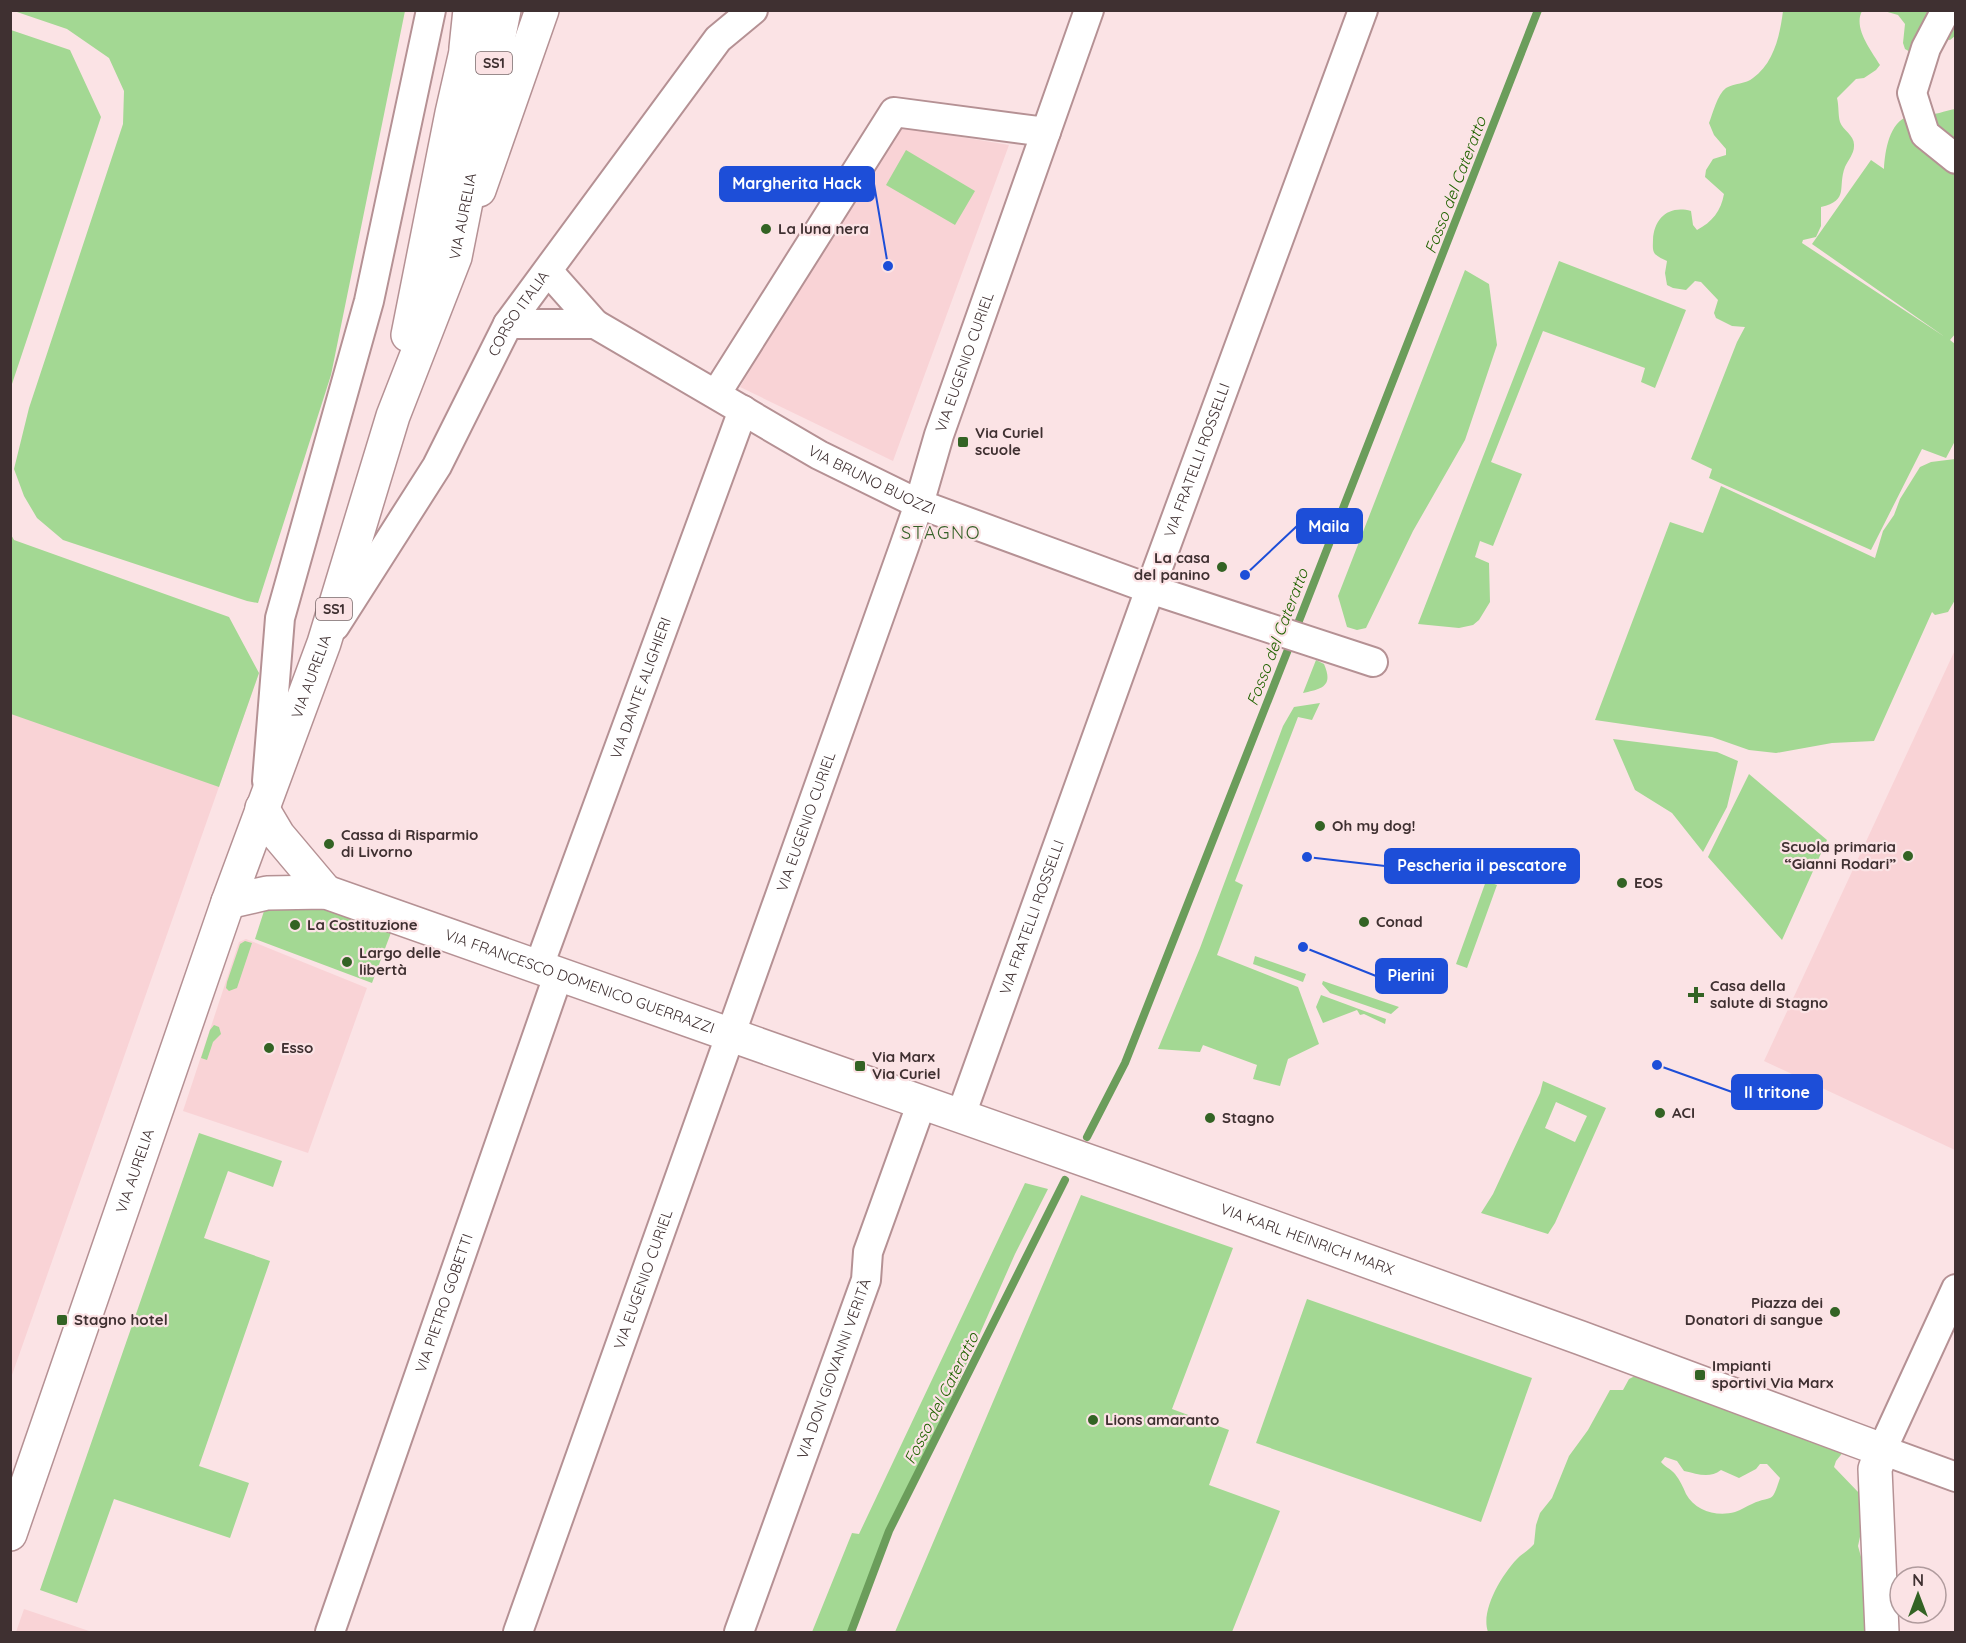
<svg xmlns="http://www.w3.org/2000/svg" width="1966" height="1643" font-family="Quicksand,sans-serif">
<style>
.built{fill:#f9d3d6}
.green{fill:#a3d893;fill-rule:evenodd}
.lines{fill:none;stroke-linecap:round;stroke-linejoin:round}
.stream{stroke:#6b9d5b;stroke-width:8}
.minor-casing{stroke:#b59194;stroke-width:32}
.tertiary-casing{stroke:#b59194;stroke-width:36}
.secondary-casing{stroke:#b59194;stroke-width:36}
.primary-casing{stroke:#b59194;stroke-width:36}
.trunk-casing{stroke:#b59194;stroke-width:36}
.minor{stroke:#fff;stroke-width:28}
.tertiary{stroke:#fff;stroke-width:33}
.secondary{stroke:#fff;stroke-width:33}
.primary{stroke:#fff;stroke-width:33}
.trunk{stroke:#fff;stroke-width:33}
.poi-dot{fill:#336324;stroke:#fbe3e5;stroke-width:2}
.labels{text-anchor:middle;stroke-width:4.5;stroke-linejoin:round;paint-order:stroke}
.shield{fill:#fbe3e5;stroke:#776667;stroke-width:1.5}
.shield-label{font-size:14px;font-weight:bold;fill:#3f3031}
.street-label{font-size:15px;fill:#3f3031;stroke:#fbe3e5}
.poi-label{font-size:15px;font-weight:bold;fill:#3f3031;stroke:#fbe3e5;text-anchor:start}
.water-label{font-size:16px;font-style:italic;fill:#216300;stroke:#fbe3e5}
.quarter-label{font-size:18px;letter-spacing:1.5px;fill:#356127;stroke:#fbe3e5}
.leader{fill:none;stroke:#1d4ed8;stroke-width:2}
.callout-dot{fill:#1d4ed8;stroke:#fbe3e5;stroke-width:2}
.callout{fill:#1d4ed8;stroke:#1d4ed8;stroke-width:2}
.callout-label{font-size:16px;text-anchor:middle;font-weight:bold;fill:#fff}
</style>
<rect width="100%" height="100%" fill="#fbe3e5"/>
<!-- built -->
<path class="built" d="M896,126l113,19 -116,316 -153,-74z
M10,533l4,7 245,133 -247,702 -2,-1z
M1955,650v500l-191,-89z
M246,939l121,49 -59,165 -125,-42 56,-169z
M24,1609l68,23h-76z"/>
<!-- green -->
<path class="green" d="M14,11h391l-74,364 -73,228 -11,-2 -184,-61 -26,-22 -13,-22 -10,-27 15,-61 94,-284 1,-33 -15,-33 -42,-29z
M1783,11h79c-9,17 9,39 18,54l-4,5 -12,8 -8,1 -19,19c2,8 1,17 3,24 3,9 15,13 14,24 0,8 -6,14 -9,21 -8,21 5,33 -24,40v19l-5,11 -13,3 -1,3 143,94 -133,-93 59,-84 13,9c1,-18 5,-47 25,-53 4,-1 10,0 14,0 11,-1 22,-5 32,-7l1,224 -6,7 5,4v97l-9,17 -24,-9 -51,101 -162,-72 3,-9 -21,-10 46,-117 8,-15 -13,-1 -16,-8 -2,-5 4,-13 -17,-18 -6,-1 -9,9 -13,-2 -6,-3 -2,-12 2,-12c-4,-2 -9,-4 -12,-7 -3,-4 -2,-9 -2,-14 1,-22 16,-35 38,-29l2,14 4,5c15,-8 24,-19 27,-36l-19,-17 1,-7 7,-11 13,-4v-6l-12,-14 -5,-12c4,-10 8,-28 17,-35 8,-5 20,-4 27,-10 21,-15 27,-43 30,-67z
M1884,11h71v25l-5,4 -7,-1 -31,14 -7,-4 -2,-6 2,-19 -7,-9z
M11,30l59,20 31,67 -90,270z
M906,150l69,41 -20,34 -69,-40z
M1559,261l127,49 -31,78 -14,-6 4,-14 -102,-37 -52,131 31,12 -29,72 -13,-5 -5,16 14,6 1,39 -11,18 -6,5 -14,3 -41,-4z
M1465,270l24,14 8,61 -32,95 -52,91 -47,97 -9,2 -10,-3 -9,-31z
M1955,459v141l-7,12 -13,3 -3,-3 -58,129 -42,2 -56,10 -27,-3 -37,-13 -117,-17 75,-198 33,11 18,-47 154,72 8,-27 11,-16 6,-16 20,-32 11,-5z
M10,533l4,7 215,77 30,56 -40,114 -208,-73z
M1316,660l8,4c10,23 -3,25 -21,29z
M1320,703l-8,17 -14,-3 -63,164 8,4 -26,70 81,32 21,57 -31,15 -8,27 -27,-7 4,-14 -54,-20 -3,7 -42,-3 42,-101 83,-222 11,-19z
M1613,739l104,13 21,9 -11,46 -24,45 -31,-39 -37,-23z
M1749,774l78,66 -45,100 -74,-83z
M1486,881l11,4 -30,83 -11,-4z
M324,906l68,24 -20,53 -117,-44 9,-28 13,-4z
M245,941l7,2 -15,45 -8,3 -3,-3 1,-6 13,-38z
M1255,956l51,18 -3,8 -50,-18z
M1323,981l76,26 -8,7 -61,-21 -8,-9z
M1321,995l65,24 -1,5 -21,-10 -4,1 -3,-5 -34,13 -7,-16z
M214,1025l5,2 2,7 -8,8 -6,18 -6,-2 9,-28z
M1543,1081l63,27 -51,115 -7,11 -67,-21 12,-19 47,-101zM1556,1102l31,14 -12,26 -30,-14z
M199,1133l83,28 -9,26 -45,-16 -24,67 66,23 -71,205 50,17 -19,55 -116,-39 -37,104 -37,-13z
M1025,1183l23,6 -33,65 -167,378h-36l40,-99 7,1z
M1081,1195l152,53 -61,161 57,21 -20,55 71,26 -48,121h-337z
M1307,1299l225,79 -51,144 -225,-79z
M1647,1370l197,81 -8,10 -2,6 25,26 8,12 -9,41 5,18 -1,13 3,13 3,42h-380c-8,-22 15,-60 32,-76 5,-4 10,-7 14,-12l2,-19 4,-12 12,-15 17,-42 19,-26 22,-40h13l6,-11zM1665,1457l12,4 7,10c14,3 25,8 37,-1l18,8 17,-9 4,-5h7l13,14c-9,28 -7,16 -28,26 -5,2 -11,6 -17,8 -18,5 -40,-1 -49,-18 -3,-7 -6,-14 -11,-20 -4,-5 -10,-7 -14,-12z"/>
<g class="lines">
<!-- stream -->
<path class="stream" d="M1295,631l243,-621
M1087,1137l38,-74 166,-421
M851,1632l38,-101 176,-351"/>
<defs>
<g id="minor">
<path d="M1946,10l-20,38 -14,45 13,41 31,25"/>
<path d="M508,324h87l-47,-53"/>
<path id="s1" d="M595,324l224,131 100,49 231,85 223,73"/>
<path d="M716,394l178,-282 152,20"/>
<path id="s2" d="M335,626l102,-160 71,-142 210,-285 35,-29"/>
<path d="M267,781l13,-163 89,-317 62,-291"/>
<path id="s3" d="M539,966l204,-556"/>
<path id="s4" d="M961,1115l189,-526 213,-579"/>
<path d="M1956,1289l-74,161 74,27"/>
<path id="s5" d="M330,1632l229,-659"/>
<path id="s6" d="M518,1632l386,-1085 15,-43 20,-69 150,-425"/>
<path id="s7" d="M739,1632l127,-352 2,-28 54,-150"/>
</g>
<g id="tertiary">
<path d="M262,808l16,27 48,57"/>
<path id="s8" d="M228,902l39,-9 59,-1 816,288 439,158 301,112 -7,19 7,163"/>
</g>
<path id="secondary" d="M479,190l63,-180"/>
<g id="primary">
<path d="M408,335l44,-222 21,-92"/>
<path id="s9" d="M10,1534l218,-632 96,-259 69,-227 62,-159 49,-247"/>
</g>
<path id="trunk" d="M466,48l4,-38"/>
</defs>
<!-- minor casing -->
<use href="#minor" class="minor-casing"/>
<!-- tertiary casing -->
<use href="#tertiary" class="tertiary-casing"/>
<!-- secondary casing -->
<use href="#secondary" class="secondary-casing"/>
<!-- primary casing -->
<use href="#primary" class="primary-casing"/>
<!-- trunk casing -->
<use href="#trunk" class="trunk-casing"/>
<!-- minor -->
<use href="#minor" class="minor"/>
<!-- tertiary -->
<use href="#tertiary" class="tertiary"/>
<!-- secondary -->
<use href="#secondary" class="secondary"/>
<!-- primary -->
<use href="#primary" class="primary"/>
<!-- trunk -->
<use href="#trunk" class="trunk"/>
</g>
<!-- markers -->
<g class="poi-dot">
<circle cx="766" cy="229" r="6"/>
<rect x="957" y="436" width="12" height="12" rx="3"/>
<circle cx="1222" cy="567" r="6"/>
<circle cx="1320" cy="826" r="6"/>
<circle cx="329" cy="844" r="6"/>
<circle cx="1908" cy="856" r="6"/>
<circle cx="1622" cy="883" r="6"/>
<circle cx="1364" cy="922" r="6"/>
<circle cx="295" cy="925" r="6"/>
<circle cx="347" cy="962" r="6"/>
<path d="M1693 986h6v6h6v6h-6v6h-6v-6h-6v-6h6z"/>
<circle cx="269" cy="1048" r="6"/>
<rect x="854" y="1060" width="12" height="12" rx="3"/>
<circle cx="1660" cy="1113" r="6"/>
<circle cx="1210" cy="1118" r="6"/>
<circle cx="1835" cy="1312" r="6"/>
<rect x="56" y="1314" width="12" height="12" rx="3"/>
<rect x="1694" y="1369" width="12" height="12" rx="3"/>
<circle cx="1093" cy="1420" r="6"/>
</g>
<g class="labels">
<!-- shield labels -->
<g class="shield">
<rect x="476" y="52" width="36" height="22" rx="4.5"/>
<rect x="316" y="598" width="36" height="22" rx="4.5"/>
</g>
<g class="shield-label">
<text x="494" y="68">SS1</text>
<text x="334" y="614">SS1</text>
</g>
<!-- street labels -->
<g class="street-label">
<text dy="5" stroke="none"><textPath href="#s9" startOffset="1394">VIA AURELIA</textPath></text>
<text dy="5" stroke="none"><textPath href="#s2" startOffset="363">CORSO ITALIA</textPath></text>
<text dy="5" stroke="none"><textPath href="#s6" startOffset="1346">VIA EUGENIO CURIEL</textPath></text>
<text dy="5" stroke="none"><textPath href="#s4" startOffset="696">VIA FRATELLI ROSSELLI</textPath></text>
<text dy="5" stroke="none"><textPath href="#s1" startOffset="318">VIA BRUNO BUOZZI</textPath></text>
<text dy="5" stroke="none"><textPath href="#s9" startOffset="909">VIA AURELIA</textPath></text>
<text dy="5" stroke="none"><textPath href="#s3" startOffset="296">VIA DANTE ALIGHIERI</textPath></text>
<text dy="5" stroke="none"><textPath href="#s6" startOffset="860">VIA EUGENIO CURIEL</textPath></text>
<text dy="5" stroke="none"><textPath href="#s4" startOffset="210">VIA FRATELLI ROSSELLI</textPath></text>
<text dy="5" stroke="none"><textPath href="#s8" startOffset="368">VIA FRANCESCO DOMENICO GUERRAZZI</textPath></text>
<text dy="5" stroke="none"><textPath href="#s9" startOffset="384">VIA AURELIA</textPath></text>
<text dy="5" stroke="none"><textPath href="#s8" startOffset="1140">VIA KARL HEINRICH MARX</textPath></text>
<text dy="5" stroke="none"><textPath href="#s6" startOffset="374">VIA EUGENIO CURIEL</textPath></text>
<text dy="5" stroke="none"><textPath href="#s5" startOffset="348">VIA PIETRO GOBETTI</textPath></text>
<text dy="5" stroke="none"><textPath href="#s7" startOffset="280">VIA DON GIOVANNI VERITÀ</textPath></text>
</g>
<!-- poi labels -->
<g class="poi-label">
<text x="778" y="234">La luna nera</text>
<text x="975" y="438">Via Curiel<tspan x="975" dy="17">scuole</tspan></text>
<text x="1210" y="563" text-anchor="end">La casa<tspan x="1210" dy="17">del panino</tspan></text>
<text x="1332" y="831">Oh my dog!</text>
<text x="341" y="840">Cassa di Risparmio<tspan x="341" dy="17">di Livorno</tspan></text>
<text x="1896" y="852" text-anchor="end">Scuola primaria<tspan x="1896" dy="17">“Gianni Rodari”</tspan></text>
<text x="1634" y="888">EOS</text>
<text x="1376" y="927">Conad</text>
<text x="307" y="930">La Costituzione</text>
<text x="359" y="958">Largo delle<tspan x="359" dy="17">libertà</tspan></text>
<text x="1710" y="991">Casa della<tspan x="1710" dy="17">salute di Stagno</tspan></text>
<text x="281" y="1053">Esso</text>
<text x="872" y="1062">Via Marx<tspan x="872" dy="17">Via Curiel</tspan></text>
<text x="1672" y="1118">ACI</text>
<text x="1222" y="1123">Stagno</text>
<text x="1823" y="1308" text-anchor="end">Piazza dei<tspan x="1823" dy="17">Donatori di sangue</tspan></text>
<text x="74" y="1325">Stagno hotel</text>
<text x="1712" y="1371">Impianti<tspan x="1712" dy="17">sportivi Via Marx</tspan></text>
<text x="1105" y="1425">Lions amaranto</text>
</g>
<!-- water labels -->
<g class="water-label">
<text transform="translate(1455 185) rotate(-69)" y="6">Fosso del Cateratto</text>
<text transform="translate(1277 637) rotate(-69)" y="6">Fosso del Cateratto</text>
<text transform="translate(941 1398) rotate(-63)" y="6">Fosso del Cateratto</text>
</g>
<!-- quarter labels -->
<g class="quarter-label">
<text x="941" y="539">STAGNO</text>
</g>
</g>
<!-- callouts -->
<path class="leader" d="M888 266L874 184M1245 575L1297 526M1307 857L1385 866M1303 947L1376 976M1657 1065L1732 1092"/>
<g class="callout-dot">
<circle cx="888" cy="266" r="6"/>
<circle cx="1245" cy="575" r="6"/>
<circle cx="1307" cy="857" r="6"/>
<circle cx="1303" cy="947" r="6"/>
<circle cx="1657" cy="1065" r="6"/>
</g>
<g class="callout">
<rect x="720" y="167" width="154" height="34" rx="6"/>
<rect x="1297" y="509" width="65" height="34" rx="6"/>
<rect x="1385" y="849" width="194" height="34" rx="6"/>
<rect x="1376" y="959" width="71" height="34" rx="6"/>
<rect x="1732" y="1075" width="90" height="34" rx="6"/>
</g>
<g class="callout-label">
<text x="797" y="189">Margherita Hack</text>
<text x="1329" y="532">Maila</text>
<text x="1482" y="871">Pescheria il pescatore</text>
<text x="1411" y="981">Pierini</text>
<text x="1777" y="1098">Il tritone</text>
</g>
<!-- border -->
<rect width="1966" height="1643" fill="none" stroke="#3f3031" stroke-width="24"/>
<!-- north arrow -->
<g transform="translate(1918 1595)"><circle r="28" fill="#fbe3e5" stroke="#b09b9d" stroke-width="1.5"/>
<path d="M0-4.5L10 22L0 15L-10 22Z" fill="#336324"/>
<text y="-9" font-size="16" font-weight="bold" text-anchor="middle" fill="#3f3031">N</text>
</g>
</svg>
